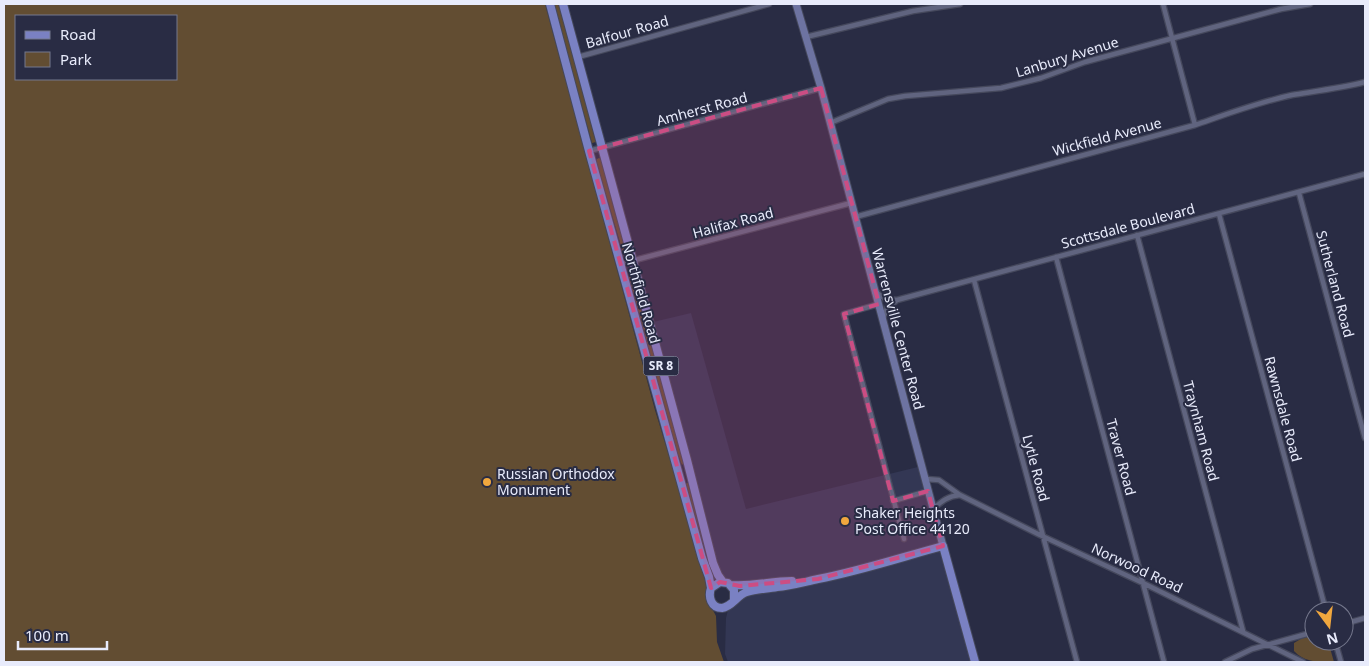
<svg xmlns="http://www.w3.org/2000/svg" width="1369" height="666" font-family="'Noto Sans',sans-serif">
<style>
.built{fill:#333754}
.green{fill:#624d32;fill-rule:evenodd}
.lines{fill:none;stroke-linecap:round;stroke-linejoin:round}
.street-casing{stroke:#45485c;stroke-width:7}
.secondary-casing{stroke:#45485c;stroke-width:9}
.primary-casing{stroke:#45485c;stroke-width:10}
.street{stroke:#60647f;stroke-width:4.5}
.secondary{stroke:#6d73a1;stroke-width:7}
.primary{stroke:#7a81c3;stroke-width:8}
.marked{fill:#cc4d83;fill-opacity:0.2;stroke:#cc4d83;stroke-width:4;stroke-dasharray:10 6;stroke-linejoin:round}
.poi-dot{fill:#f0a73e;stroke:#292c44;stroke-width:2}
.labels{text-anchor:middle;stroke-width:4;stroke-linejoin:round;paint-order:stroke}
.shield{fill:#292c44;stroke:#afb2c4;stroke-width:1}
.shield-label{font-size:12px;font-weight:bold;fill:#e8ebfb}
.street-label{font-size:14px;fill:#e8ebfb;stroke:#292c44}
.poi-label{font-size:14px;fill:#e8ebfb;stroke:#292c44;text-anchor:start}
</style>
<rect width="100%" height="100%" fill="#292c44"/>
<!-- built -->
<path class="built" d="M691,313l55,196 176,-43 53,196h-247l-3,-8 1,-36 3,-12 6,-10 -17,-21 -69,-252z"/>
<!-- green -->
<path class="green" d="M4,4h541l110,406 53,174 -1,15 9,17 1,26 7,20h-720zM16,16h160v63h-160z
M553,4h6l37,138 -4,1z
M599,158l2,1 26,96 -3,1 -28,-95 1,-2z
M631,271l53,192 -2,2 -12,-31 -44,-162z
M688,483l23,84 -2,1 -25,-84z
M1314,636v5h14l6,21c-15,0 -29,1 -40,-11v-8l10,-6z"/>
<g class="lines">
<defs>
<path id="street" d="M1163,4l32,121
M806,37l107,-26 47,-7
M578,57l191,-53
M830,123l58,-24 17,-3 96,-8 40,-10 44,-16 196,-53 29,-5
M589,151l232,-63
M1299,193l66,245
M1219,214l107,397
M855,217l340,-92c32,-11 64,-23 97,-30 25,-4 49,-7 73,-13
M1137,235l106,396
M1056,257l108,405
M620,264l231,-61
M974,280l103,382
M876,292l9,7 12,1 468,-126
M879,304l-35,10 60,225
M883,318l4,-10 9,-7
M926,479l13,1 21,15 80,40 103,48 160,79
M893,501l35,-10
M933,509c9,-8 15,-13 27,-14
M1344,624l21,-6
M1335,641l6,21
M1225,662l27,-13 62,-17"/>
<path id="secondary" d="M796,4l25,84 122,458"/>
<path id="primary" d="M550,4l39,147 113,407 7,19 2,11
M563,4l124,456 26,103 5,12 5,7
M731,585c20,2 40,-4 61,-4
M734,600v-10l-6,-7 -8,-1 -9,6c-3,9 0,20 11,20 10,-1 15,-13 25,-16 9,-3 20,-3 30,-5 13,-1 27,-5 41,-8 42,-8 84,-22 125,-33l32,116"/>
</defs>
<!-- street casing -->
<use href="#street" class="street-casing"/>
<!-- secondary casing -->
<use href="#secondary" class="secondary-casing"/>
<!-- primary casing -->
<use href="#primary" class="primary-casing"/>
<!-- street -->
<use href="#street" class="street"/>
<!-- secondary -->
<use href="#secondary" class="secondary"/>
<!-- primary -->
<use href="#primary" class="primary"/>
</g>
<!-- marked area -->
<path class="marked" d="M821,88l58,216 -35,10 49,187 35,-10 15,55 -125,33 -78,7 -20,-4 -9,6 -122,-437z"/>
<!-- markers -->
<g class="poi-dot">
<circle cx="487" cy="482" r="5"/>
<circle cx="845" cy="521" r="5"/>
</g>
<g class="labels">
<!-- shield labels -->
<rect class="shield" x="643.5" y="356.5" width="35" height="19" rx="4"/>
<g class="shield-label">
<text x="661" y="370">SR 8</text>
</g>
<!-- street labels -->
<g class="street-label">
<text transform="translate(627 32) rotate(-16)" y="5">Balfour Road</text>
<text transform="translate(1067 57) rotate(-17)" y="5">Lanbury Avenue</text>
<text transform="translate(702 109) rotate(-15)" y="5">Amherst Road</text>
<text transform="translate(1107 137) rotate(-15)" y="5">Wickfield Avenue</text>
<text transform="translate(733 223) rotate(-15)" y="5">Halifax Road</text>
<text transform="translate(1128 226) rotate(-15)" y="5">Scottsdale Boulevard</text>
<text transform="translate(1335 284) rotate(75)" y="5">Sutherland Road</text>
<text transform="translate(641 293) rotate(74)" y="5">Northfield Road</text>
<text transform="translate(898 329) rotate(75)" y="5">Warrensville Center Road</text>
<text transform="translate(1283 409) rotate(75)" y="5">Rawnsdale Road</text>
<text transform="translate(1201 431) rotate(75)" y="5">Traynham Road</text>
<text transform="translate(1121 457) rotate(75)" y="5">Traver Road</text>
<text transform="translate(1036 468) rotate(75)" y="5">Lytle Road</text>
<text transform="translate(1137 568) rotate(25)" y="5">Norwood Road</text>
</g>
<!-- poi labels -->
<g class="poi-label">
<text x="497" y="479">Russian Orthodox<tspan x="497" dy="16">Monument</tspan></text>
<text x="855" y="518">Shaker Heights<tspan x="855" dy="16">Post Office 44120</tspan></text>
</g>
</g>
<!-- border -->
<rect width="1369" height="666" fill="none" stroke="#e8ebfb" stroke-width="10"/>
<!-- legend -->
<rect x="15" y="15" width="162" height="65" fill="#292c44" stroke="#75788d"/>
<rect x="25" y="31" width="25" height="8" fill="#7a81c3" stroke="#75788d"/>
<text x="60" y="40" font-size="15" fill="#e8ebfb">Road</text>
<rect x="25" y="52" width="25" height="15" fill="#624d32" stroke="#75788d"/>
<text x="60" y="65" font-size="15" fill="#e8ebfb">Park</text>
<!-- north arrow -->
<g transform="translate(1329 626) rotate(165)"><circle r="24" fill="#292c44" stroke="#75788d"/>
<path d="M0-4L9 19L0 12L-9 19Z" fill="#f0a73e"/>
<text y="-8" font-size="14" font-weight="bold" text-anchor="middle" fill="#e8ebfb">N</text>
</g>
<!-- scale -->
<path d="M18 641v8h89v-8" fill="none" stroke="#e8ebfb" stroke-width="2.5"/>
<text x="25" y="641" font-size="15" fill="#e8ebfb" stroke="#292c44" stroke-width="4" paint-order="stroke">100 m</text>
</svg>
